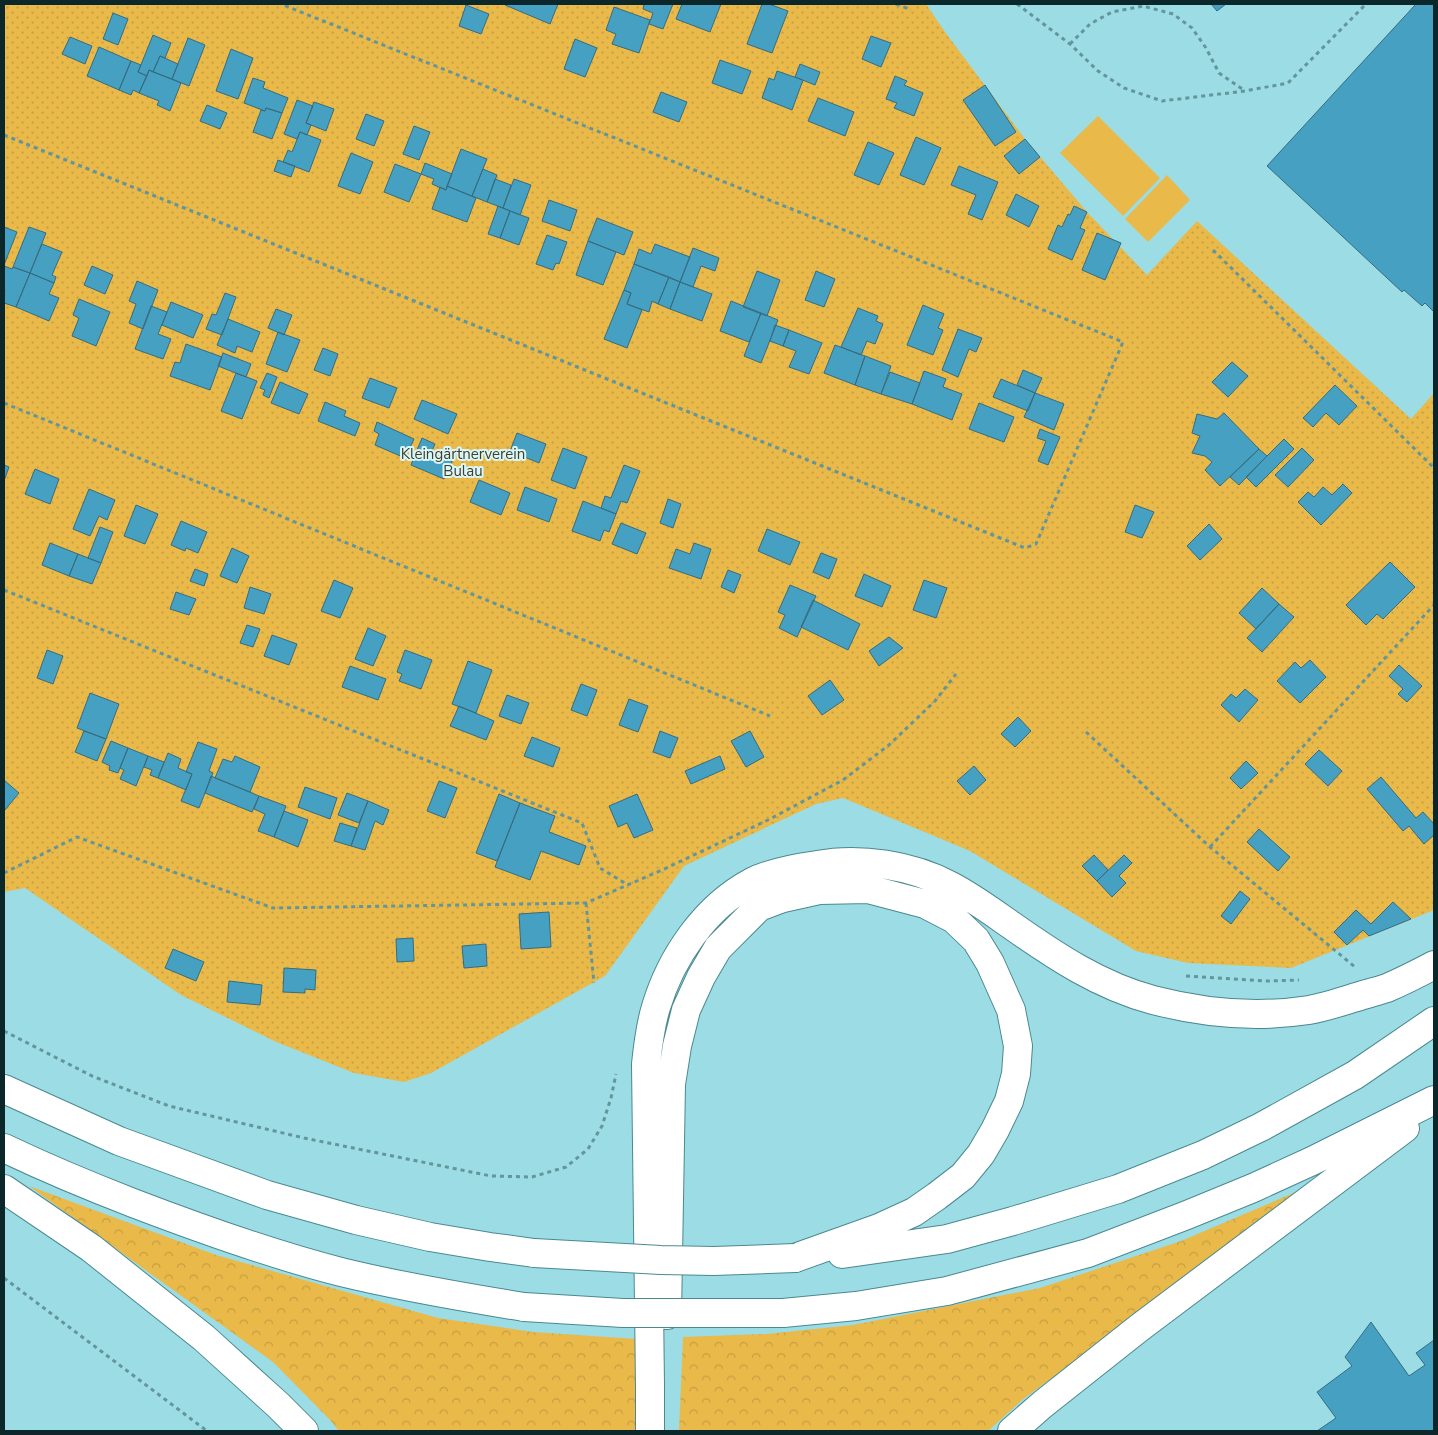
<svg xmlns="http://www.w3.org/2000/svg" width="1438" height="1435" font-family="'Nunito Sans',sans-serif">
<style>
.green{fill:#e9b94a}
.forest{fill:url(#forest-crowns)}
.garden{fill:url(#garden-dots)}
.building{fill:#46a0c1;stroke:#366c80}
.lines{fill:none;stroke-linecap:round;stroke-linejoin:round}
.highway-casing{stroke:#4a8990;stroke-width:30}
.path{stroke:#64959b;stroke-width:3;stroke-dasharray:4 4;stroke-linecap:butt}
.highway{stroke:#fff;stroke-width:28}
.highway-bridge-casing{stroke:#4a8990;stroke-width:30;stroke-linecap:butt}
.highway-bridge{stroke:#fff;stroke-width:28}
.labels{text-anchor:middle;stroke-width:4;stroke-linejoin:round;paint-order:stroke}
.park-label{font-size:15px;fill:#473c25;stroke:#d8f7fa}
</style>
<defs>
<pattern id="forest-crowns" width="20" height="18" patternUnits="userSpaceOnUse" patternTransform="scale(1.25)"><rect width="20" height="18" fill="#e9b94a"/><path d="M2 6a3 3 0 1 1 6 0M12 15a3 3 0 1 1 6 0" fill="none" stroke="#c79f41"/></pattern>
<pattern id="garden-dots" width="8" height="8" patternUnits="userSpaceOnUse" patternTransform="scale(1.25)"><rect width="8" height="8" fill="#e9b94a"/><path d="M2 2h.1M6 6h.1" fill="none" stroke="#c79f41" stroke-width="1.8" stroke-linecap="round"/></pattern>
</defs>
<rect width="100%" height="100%" fill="#9cdce4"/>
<!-- green -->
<path class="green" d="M1098,116l62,62 -37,38 -63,-63z
M1167,175l23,25 -42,42 -23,-23z"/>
<!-- forest -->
<path class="forest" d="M29,1186l187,69 222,63 95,14 104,7 1,92h-299l-9,-11 -57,-58z
M1310,1186l-288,214 -34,31h-309l4,-94 84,-3 86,-9 187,-37 141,-47z"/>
<!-- garden -->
<path class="garden" d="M4,4h922l19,28 80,107 62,73 60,63 50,-54 214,198 23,-26v517l-143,58 -103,-5 -52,-12 -166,-100 -127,-53 -27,6 -132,62 -79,110 -174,97 -27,9 -50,-9 -80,-32 -93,-46 -156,-107 -21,4z"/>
<!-- building -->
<path class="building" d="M505,4h53l-8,20 -45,-19z
M644,4h29l-10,25 -14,-5 4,-11 -10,-4z
M682,4h39l-11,28 -34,-13z
M762,4h7l19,7 -16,42 -25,-9z
M1211,4h15l-9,7z
M1416,4h18v308l-9,-9 -3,3 -18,-16 -2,2 -135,-126z
M466,5l23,9 -8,20 -22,-8z
M614,7l36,13 -11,33 -27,-9 4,-10 -10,-4z
M113,13l15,6 -10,26 -15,-6z
M153,35l18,8 -6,15 -5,-2 -7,16 -4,-2 -2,6 -9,-4z
M871,36l20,7 -10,24 -19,-8z
M70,37l22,9 -7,18 -23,-10z
M188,38l17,7 -16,41 -17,-7z
M575,39l22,9 -12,29 -21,-8z
M99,47l32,14 -12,29 -32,-14z
M231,49l22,9 -15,41 -22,-8z
M160,56l18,8 -6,15 -19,-7z
M720,60l31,11 -9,23 -30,-11z
M131,61l10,4 -3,7 9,4 -8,17 -6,-3 -2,5 -12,-5z
M800,64l20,8 -5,13 -20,-8z
M149,70l32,13 -11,28 -13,-6 2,-4 -20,-8z
M777,71l26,9 -11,30 -30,-12 7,-20 5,2z
M895,76l12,5 -3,4 19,8 -9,23 -20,-8 3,-5 -11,-4z
M253,78l12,4 -2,6 25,10 -6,15 -16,-5 -1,3 -21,-8z
M985,85l31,47 -21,14 -32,-46z
M661,92l26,10 -8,20 -26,-10z
M818,98l36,14 -9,24 -37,-15z
M297,100l16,6 -7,17 5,2 -4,10 -7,-3 -3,7 -13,-5z
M314,102l20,7 -8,22 -20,-8z
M207,105l20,8 -7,16 -20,-8z
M266,108l16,5 -10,26 -19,-7 8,-22 4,1z
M366,114l18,7 -10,25 -18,-7z
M414,126l16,6 -11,28 -16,-6z
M300,132l21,8 -12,32 -26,-10 5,-12 4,2z
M916,137l25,11 -17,37 -24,-10z
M1025,139l15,18 -21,17 -15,-18z
M868,142l26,11 -15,32 -25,-10z
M461,149l26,10 -15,37 -25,-10z
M351,153l22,9 -13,32 -22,-8z
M278,160l17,6 -4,11 -17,-6z
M425,163l27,11 -6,16 -14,-6 2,-5 -13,-5z
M395,164l26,10 -12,28 -25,-10z
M959,166l39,16 -16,38 -14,-6 8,-19 -25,-10z
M483,169l14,6 -10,27 -15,-6z
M495,179l16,6 -8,23 -16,-6z
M514,179l17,6 -11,30 -17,-7z
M447,186l29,12 -9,24 -35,-13 8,-22 6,3z
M1016,194l23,12 -10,21 -23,-12z
M549,200l28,10 -7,21 -28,-10z
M498,206l12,5 -10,27 -12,-4z
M1074,206l13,6 -7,16 5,2 -13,30 -24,-11 10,-24 4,2 6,-13 2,1z
M510,211l19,7 -10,27 -19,-7z
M597,218l36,14 -9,23 -36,-14z
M4,227l13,5 -13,33z
M29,227l17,6 -16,40 -17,-6z
M1097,233l24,10 -16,37 -23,-10z
M547,235l20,7 -8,22 -3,-1 -3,7 -17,-6z
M588,241l28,11 -13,33 -27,-10z
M42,244l20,8 -10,23 4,2 -2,6 -24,-10z
M655,244l35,13 -10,25 -46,-18 5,-15 12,5z
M693,248l26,10 -4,13 -14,-5 -8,21 -13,-5z
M634,264l35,13 -11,27 -6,-3 -3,11 -22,-8 4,-11 -7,-3z
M4,266l8,3 1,-2 17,6 -14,34 -12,-4v-9l1,-4 -1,-1z
M92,266l21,9 -8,19 -21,-9z
M757,271l23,9 -13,36 -24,-9z
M816,271l19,8 -11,28 -19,-7z
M30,273l24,10 -5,11 10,4 -10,23 -33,-14z
M669,277l11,5 -10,27 -12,-5z
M137,281l21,9 -15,39 -14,-6 7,-19 -7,-3z
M680,282l32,12 -10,27 -32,-12z
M624,290l7,3 -4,11 15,6 -15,38 -23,-9z
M225,293l11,4 -14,38 -16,-6 6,-15 4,1z
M79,299l31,13 -14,34 -24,-10 7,-18 -6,-3z
M731,301l30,12 -12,29 -29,-11z
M171,302l32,13 -10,23 -31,-13z
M923,305l21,9 -6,14 5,2 -10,25 -26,-10z
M151,306l16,6 -9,22 13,5 -8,20 -28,-10z
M858,308l20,8 -2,5 7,3 -8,20 -8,-3 -6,14 -20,-8z
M276,309l16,6 -8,20 -16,-7z
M761,313l17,7 -17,43 -17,-7z
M228,319l32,13 -8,20 -15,-6 -2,7 -18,-8z
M775,325l14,5 -6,16 -13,-5z
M958,329l24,9 -6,14 -7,-3 -11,28 -16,-7z
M789,330l33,13 -13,31 -20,-7 7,-16 -13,-5z
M278,332l22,8 -13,32 -21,-8z
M186,344l36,13 -12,33 -40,-14 5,-14 5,1z
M835,345l30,11 -10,29 -31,-12z
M323,348l15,6 -8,22 -16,-6z
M223,353l28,11 -5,13 -28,-11z
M865,356l26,10 -10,28 -26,-9z
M1232,362l16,14 -20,21 -16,-15z
M1023,370l19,8 -7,15 -18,-8z
M924,371l22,8 -3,8 19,7 -10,26 -40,-16z
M890,372l30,11 -8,21 -31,-10z
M236,373l21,8 -15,38 -21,-8z
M267,373l10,4 -8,21 -6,-3 2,-5 -5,-2z
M370,378l27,10 -8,20 -27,-10z
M1001,379l34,14 -7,18 -35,-14z
M280,382l28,12 -9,20 -28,-11z
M1335,385l22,21 -18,19 -13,-12 -13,14 -10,-9z
M1035,393l29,11 -10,26 -30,-13z
M422,400l35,14 -9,20 -34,-15z
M325,402l21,9 -2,5 16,7 -5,13 -37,-15z
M979,403l35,14 -10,25 -35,-13z
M1224,413l35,36 -39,37 -15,-16 7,-8 -7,-6 -13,-3 8,-17 -8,-3 5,-19 20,5z
M377,422l37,17 -9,19 -30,-13 4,-11 -5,-3z
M1040,429l20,8 -12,28 -10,-4 8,-20 -9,-3z
M517,433l29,11 -7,19 -29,-12z
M422,438l13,6 -4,9 21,8 -8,18 -33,-14z
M1284,439l10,10 -38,38 -10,-10z
M563,448l24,9 -12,32 -24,-9z
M1302,448l12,12 -26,27 -13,-12z
M1259,449l8,7 -28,29 -9,-8z
M4,465l5,2 -5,14z
M624,465l16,6 -13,32 -6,-2 -5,13 -15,-6 4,-12 6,2z
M35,469l24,10 -9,25 -25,-10z
M479,480l31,13 -9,22 -31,-13z
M1343,484l9,9 -31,32 -23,-23 10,-10 6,5 9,-10 9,8z
M525,487l32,12 -8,23 -32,-12z
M89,489l26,11 -8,20 -8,-4 -9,20 -17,-7z
M668,499l13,5 -8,24 -13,-5z
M583,501l33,13 -7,18 -5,-2 -4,11 -28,-10z
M136,505l22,9 -13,30 -21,-8z
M1135,505l19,7 -12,26 -17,-6z
M181,521l26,11 -9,21 -12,-5 -1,3 -14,-6z
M621,523l25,10 -9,21 -25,-10z
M1209,524l13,15 -22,21 -13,-14z
M100,527l13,5 -12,31 -13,-5z
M767,529l33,13 -10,23 -32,-14z
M50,543l28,11 -9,22 -27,-11z
M694,543l17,6 -10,30 -32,-11 7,-19 14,5z
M232,548l17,8 -12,27 -17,-7z
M821,553l16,6 -8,20 -16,-7z
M78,554l23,9 -9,21 -23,-8z
M1390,562l25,25 -32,32 -6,-5 -11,11 -20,-20z
M195,569l13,5 -4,12 -14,-5z
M728,570l13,5 -7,18 -13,-6z
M864,574l27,12 -9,21 -27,-11z
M334,580l19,8 -13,30 -19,-7z
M924,580l23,8 -11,30 -23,-8z
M790,585l26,11 -19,41 -18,-9 6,-13 -7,-3z
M250,587l21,7 -7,20 -20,-6z
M1262,588l17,16 -23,25 -17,-16z
M176,592l20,7 -7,16 -19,-6z
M813,600l47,24 -12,26 -47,-23z
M1279,604l15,13 -32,35 -15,-14z
M247,625l13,4 -7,18 -13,-4z
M368,628l18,8 -13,30 -18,-7z
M272,635l25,9 -8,21 -25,-9z
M889,637l14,11 -24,18 -10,-15z
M47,650l16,6 -10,28 -16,-6z
M405,650l27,10 -11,29 -22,-8 3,-7 -5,-2z
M1310,660l16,17 -26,26 -23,-22 18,-19 6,6z
M468,661l24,9 -16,43 -24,-9z
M1399,665l23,21 -15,16 -9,-8 5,-5 -14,-13z
M350,666l36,13 -8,21 -36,-13z
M830,680l14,20 -22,15 -14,-19z
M581,684l16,6 -10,26 -16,-6z
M1245,689l13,11 -19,22 -18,-17 10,-11 5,4z
M90,693l29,11 -13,35 -29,-11z
M507,695l22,8 -8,21 -22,-8z
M629,699l19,7 -10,26 -19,-7z
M459,706l35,15 -8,19 -36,-14z
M1018,717l13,14 -16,16 -14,-13z
M84,731l22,8 -9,22 -22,-9z
M660,731l18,7 -8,20 -17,-6z
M750,731l14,26 -18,10 -15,-26z
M532,737l28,11 -7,19 -29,-11z
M111,741l17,7 -10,25 -9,-3 1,-4 -8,-4z
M198,742l19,7 -8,22 4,2 -14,35 -18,-7 11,-27 -6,-2z
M128,748l20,8 -12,30 -16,-7 4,-9 -4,-2z
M1319,750l23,21 -14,15 -23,-22z
M168,753l13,6 -3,9 14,6 -6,16 -28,-12z
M148,756l16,6 -6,16 -8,-3 2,-5 -8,-3z
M235,756l25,11 -10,25 -35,-14 8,-19 9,3z
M720,756l5,13 -34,15 -6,-13z
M1246,761l12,12 -17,16 -11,-11z
M974,766l12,14 -16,15 -13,-14z
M211,776l48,20 -7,16 -47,-19z
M1381,777l35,41 7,-6 11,12v11l-10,9 -15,-18 -6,5 -36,-42z
M4,780l15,13 -14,17 -1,-1z
M439,781l18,7 -12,30 -18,-7z
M305,787l32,11 -7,21 -32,-12z
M347,793l21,8 -9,22 -21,-8z
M499,794l21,9 -23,58 -21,-8z
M637,794l16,36 -19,8 -7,-15 -9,4 -9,-21z
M259,796l27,10 -12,31 -16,-6 7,-17 -11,-5z
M368,801l21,9 -6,15 -8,-4 -10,29 -14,-4z
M520,803l35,13 -6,16 37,14 -7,19 -38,-14 -11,29 -35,-13z
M284,811l24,9 -10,27 -24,-10z
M340,823l17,5 -6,18 -17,-5z
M1259,829l31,28 -12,14 -31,-29z
M1094,855l14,15 -11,11 -15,-15z
M1124,855l8,8 -13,13 7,7 -14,14 -15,-16z
M1240,891l10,8 -19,25 -10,-8z
M1393,902l18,17 -42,17 -6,-6 -16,15 -13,-13 22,-22 15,14z
M549,912l2,35 -30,2 -2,-35z
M413,938l1,23 -17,1 -1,-23z
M486,944l1,22 -23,2 -2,-22z
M173,949l31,13 -8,19 -31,-13z
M284,968l32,2 -1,20 -10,-1v4l-22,-1z
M229,981l33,4 -2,20 -33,-3z
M1371,1322l38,54 16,-11 -9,-12 18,-13v91h-117l19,-13 -19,-26 35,-26 -7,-9z"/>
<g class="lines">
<defs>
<path id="highway" d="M4,1089l115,52 148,54 89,25 74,17 60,10 44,6
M4,1148c42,20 85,38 129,55 68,26 137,51 208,69 61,15 121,25 183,35
M4,1189l87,59 113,90 74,67 26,26
M842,1254l105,-15 66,-18 105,-32 85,-34 58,-28 94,-52 79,-54
M783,1313l73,-7 91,-15 141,-38 99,-38 66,-27 59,-27 122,-61
M667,1315l4,-231 6,-38 9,-36 15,-33 17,-29 41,-41 24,-9 36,-8 49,-1 57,15 29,15 22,21 14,23 21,47 7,36 -2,28 -7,27 -14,29 -14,24 -18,22 -26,20 -23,16 -35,16 -84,30
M650,1431v-46l-4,-321c2,-19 4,-38 10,-57 15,-50 49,-100 96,-125 20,-10 43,-14 65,-17 43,-8 95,0 134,21 21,11 40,25 60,39 44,31 89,61 142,75 50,13 104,18 156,10 17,-3 34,-9 51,-14 9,-3 18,-5 27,-8 16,-7 32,-15 47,-23
M1012,1431l31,-27 96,-76 266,-200"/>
</defs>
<!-- highway casing -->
<use href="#highway" class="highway-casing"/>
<!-- path -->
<path class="path" d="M896,4l15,6
M1017,4l53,40 28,27 26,17 38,13 83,-10 43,-8 78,-79
M1070,44l20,-20 22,-12 31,-6 30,8 19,14 14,20 13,25 26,18
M4,135l1021,413 11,-4 87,-202 -842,-338
M1213,250l221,218
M4,403l766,313
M4,590l578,233 18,45 28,17
M1086,732l124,115 145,120
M1210,847l224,-242
M4,873l73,-36 196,71 313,-5 76,-33 106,-50 75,-40 46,-35 46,-44 21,-27
M586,903l8,80
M1186,976l81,5 32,-1
M4,1031l88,45 77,30 135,32 187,38 41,1 34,-10 22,-18 14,-23 9,-28 5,-24
M4,1278l203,153"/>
<!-- highway -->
<use href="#highway" class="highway"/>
<defs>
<path id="highway-bridge" d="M534,1253l127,7 53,1 81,-3
M524,1307l99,6h160"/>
</defs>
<!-- highway-bridge casing -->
<use href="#highway-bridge" class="highway-bridge-casing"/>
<!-- highway-bridge -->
<use href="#highway-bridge" class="highway-bridge"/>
</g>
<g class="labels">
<!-- park labels -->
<g class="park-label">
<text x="463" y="459">Kleingärtnerverein<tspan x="463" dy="17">Bulau</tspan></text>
</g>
</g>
<!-- border -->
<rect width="1438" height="1435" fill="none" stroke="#0c272a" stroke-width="10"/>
</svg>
